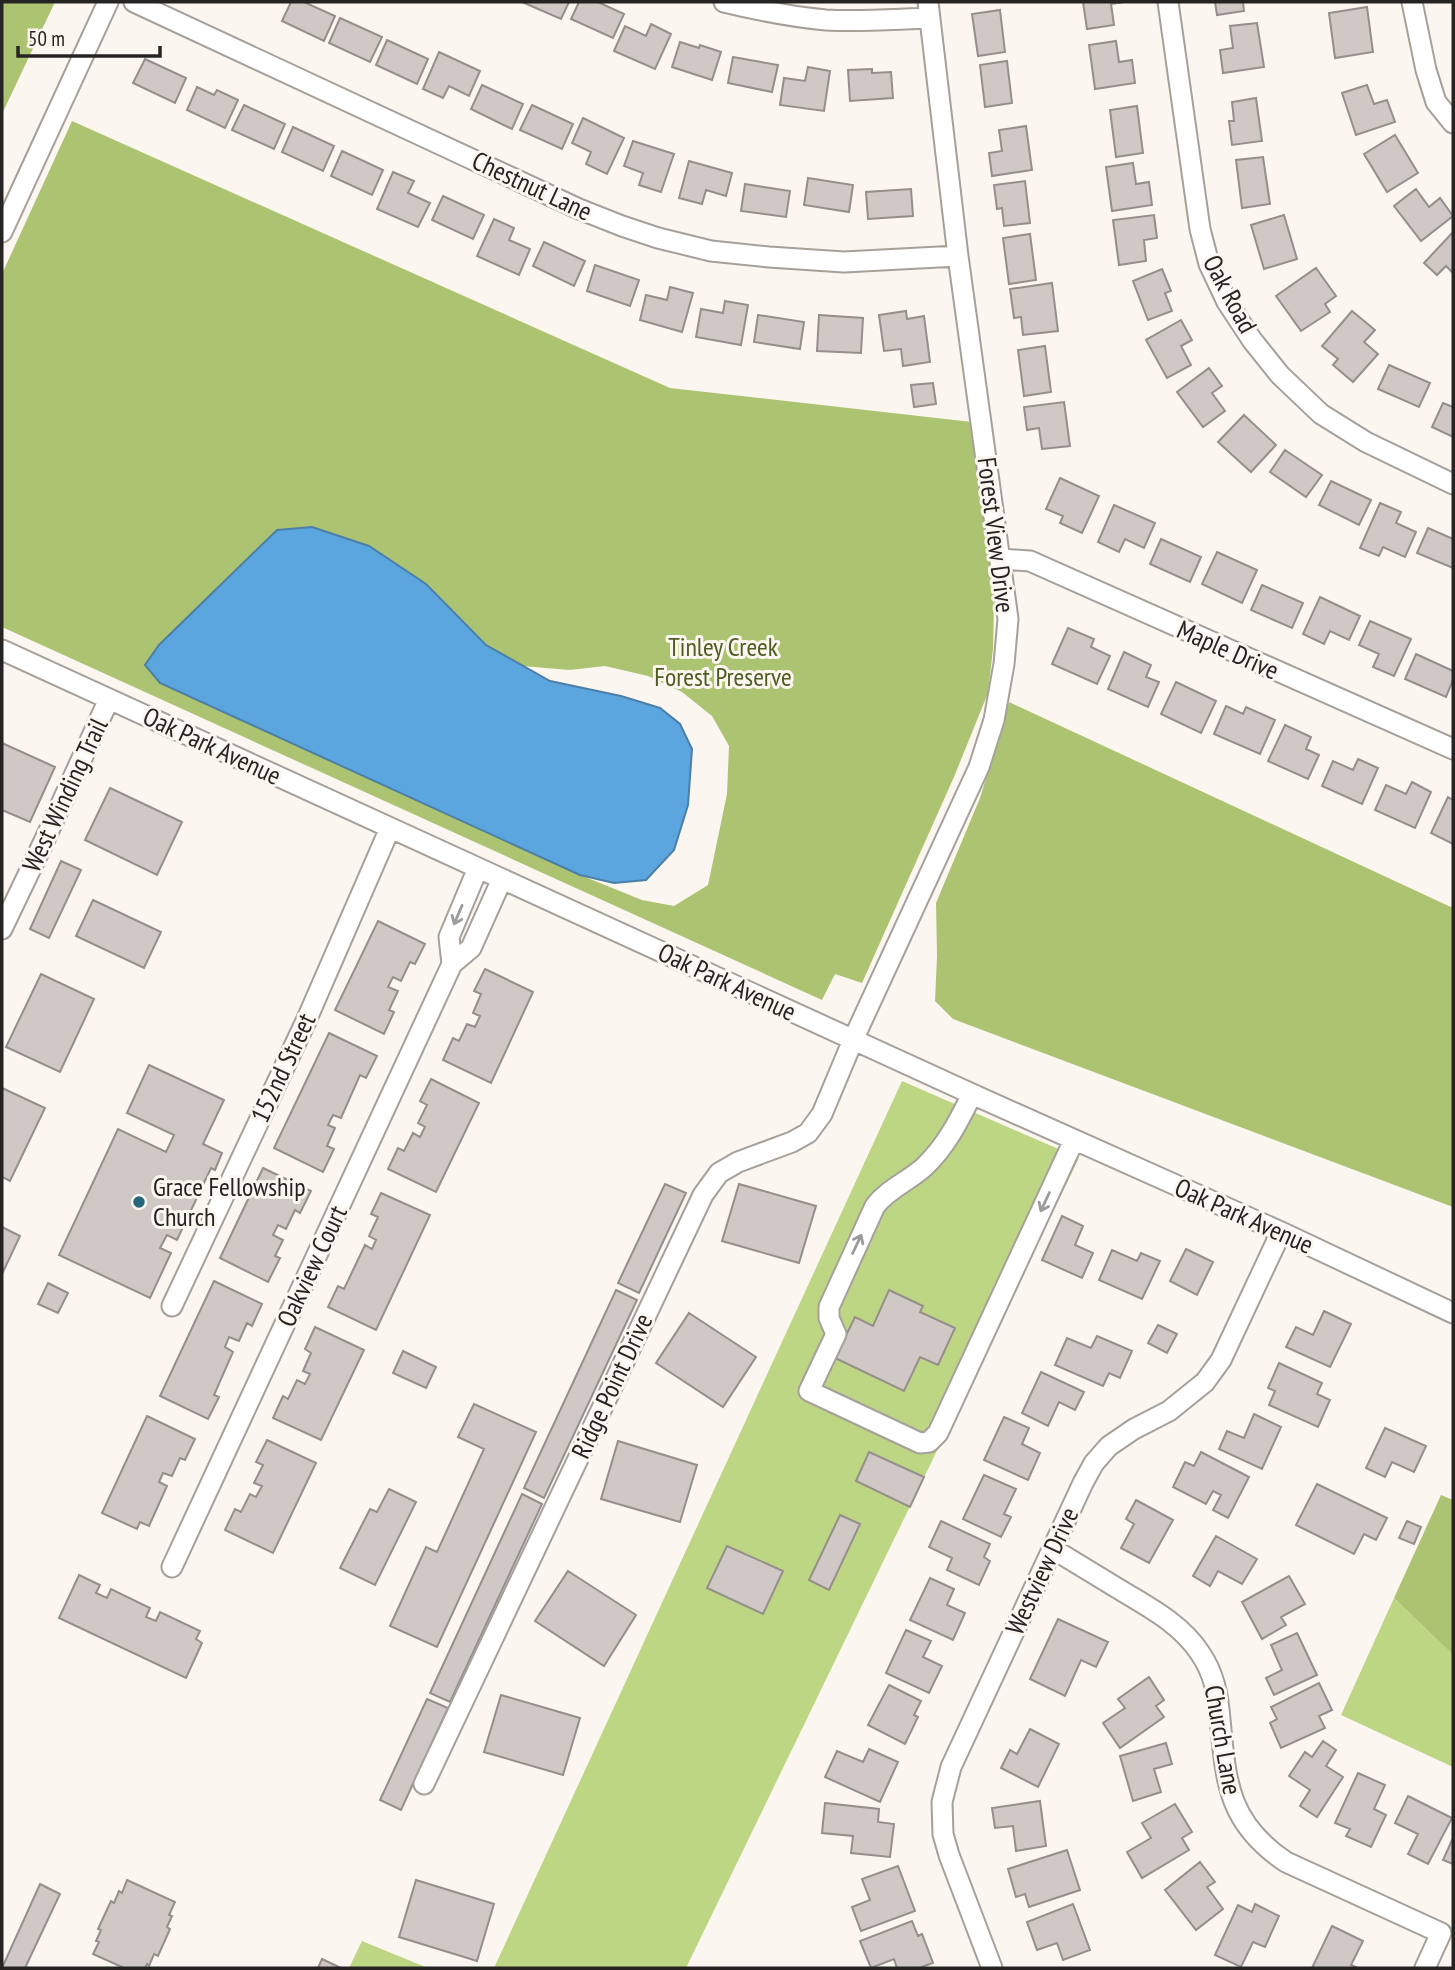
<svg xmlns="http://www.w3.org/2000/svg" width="1455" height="1970" font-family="'PT Sans Narrow',sans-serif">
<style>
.green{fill:#bdd684}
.forest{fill:#acc471;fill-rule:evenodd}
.water{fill:#5ca6e0;stroke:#4c7fa7;stroke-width:2}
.building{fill:#d0c8c4;stroke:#968e8b;stroke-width:2}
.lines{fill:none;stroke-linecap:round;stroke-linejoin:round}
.minor-casing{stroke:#a6a09b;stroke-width:23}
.minor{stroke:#fff;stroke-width:19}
.oneway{stroke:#9d9c9c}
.poi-dot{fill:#25667a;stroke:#fcf6f0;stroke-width:2.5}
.labels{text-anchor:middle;stroke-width:6;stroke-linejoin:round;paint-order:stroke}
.street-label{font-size:26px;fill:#262422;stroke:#fcf6f0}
.park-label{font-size:26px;fill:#4e5d22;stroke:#fcf6f0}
.poi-label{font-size:26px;fill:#262422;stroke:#fcf6f0;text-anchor:start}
</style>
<rect width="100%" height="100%" fill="#fcf6f0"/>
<!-- green -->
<path class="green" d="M902,1081l177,77 -393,810h-192z
M1394,1598l59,57v112l-112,-52z
M362,1941l66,27h-79z"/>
<!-- forest -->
<path class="forest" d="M2,2h53l-53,112z
M72,121l598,267 302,34 22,183 -1,44 -5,44 -34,84 -92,206 -27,-9 -13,26 -820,-373v-353zM369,546l57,38 60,61 36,21 48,4 35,-4 43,10 34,16 30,24 17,30 -2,48 -19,91 -34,21 -32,-6 -62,-25 -419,-192z
M1009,702l444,206v299l-500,-188 -18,-18 2,-45 -1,-53 44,-105z
M1441,1495l12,5v155l-59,-57z"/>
<!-- water -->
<path class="water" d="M312,527l57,19 57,38 60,61 64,36 71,15 39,12 20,16 12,25 -4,56 -14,45 -28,30 -32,3 -34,-8 -420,-192 -15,-18 14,-20 118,-115z"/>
<!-- building -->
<path class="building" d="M291,2h13l31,14 -11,25 -42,-20z
M522,2h47l-8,17z
M579,2h19l26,12 -11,24 -42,-19z
M1083,2h41l-13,2 3,21 -27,4z
M1215,2h28l1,9 -27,4z
M1367,7l6,45 -38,6 -6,-45z
M1000,10l5,42 -27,4 -6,-42z
M340,18l42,19 -12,25 -41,-19z
M1257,23l7,44 -41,6 -3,-23 13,-2 -3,-22z
M651,24l20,10 -16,35 -41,-18 11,-25 21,10z
M387,40l41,19 -11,25 -41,-19z
M1116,41l3,21 13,-2 3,23 -40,6 -6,-44z
M680,42l19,6 1,-3 21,7 -9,28 -40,-13z
M439,52l41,19 -11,25 -20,-10 -6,12 -20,-9z
M733,57l45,8 -6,27 -44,-9z
M145,59l41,19 -11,25 -42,-20z
M1007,61l5,42 -27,4 -5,-42z
M808,67l22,4 -6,40 -44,-6 4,-27 21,3z
M872,69v4l19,-1 2,26 -43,3 -2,-31z
M482,85l41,19 -11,25 -41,-20z
M1367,85l7,19 13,-4 8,22 -39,13 -14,-42z
M197,87l17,8 3,-5 21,10 -13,28 -38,-18z
M1256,98l6,43 -30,4 -3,-24h5l-2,-19z
M244,105l41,19 -11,25 -42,-19z
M532,105l41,19 -11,25 -42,-19z
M1137,106l6,47 -27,4 -6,-47z
M583,118l41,20 -17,36 -21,-10 5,-12 -19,-9z
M1026,126l6,44 -40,6 -3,-23 13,-2 -3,-21z
M293,127l41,19 -11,25 -41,-19z
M1395,135l23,38 -31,19 -23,-38z
M633,141l41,13 -13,38 -22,-7 4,-12 -19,-7z
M342,151l41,19 -11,25 -41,-19z
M1263,157l7,47 -28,4 -6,-48z
M689,161l43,12 -6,23 -20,-6 -4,14 -23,-6z
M1133,163l3,21 13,-2 3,23 -40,6 -6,-44z
M393,172l21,9 -6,12 22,10 -12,24 -41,-18z
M808,178l45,7 -4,27 -45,-7z
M1025,181l5,42 -26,3 -2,-18 -5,1 -3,-24z
M745,184l45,7 -4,26 -45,-6z
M911,189l2,27 -45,3 -2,-27z
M1416,189l13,18 11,-9 13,18 -32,25 -27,-35z
M443,196l41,19 -11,24 -41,-19z
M1154,215l3,23 -13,2 2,21 -27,4 -6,-45z
M1284,215l13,44 -33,10 -13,-44z
M494,219l20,9 -5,12 21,9 -11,26 -42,-19z
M1453,232v41l-7,-7 -9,9 -13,-12z
M1030,234l6,46 -27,4 -6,-46z
M544,242l41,19 -11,25 -41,-20z
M595,265l44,15 -9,26 -43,-15z
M1316,268l20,28 -11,8 5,8 -29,19 -25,-35z
M1162,269l9,22 -6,2 7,18 -24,9 -15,-39z
M1052,283l6,48 -35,4 -2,-18 -7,1 -4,-29z
M670,287l23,6 -11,39 -42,-12 6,-25 21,5z
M725,301l23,4 -7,40 -45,-8 5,-28 22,4z
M906,311l1,8 17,-3 6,46 -27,4 -2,-17 -17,2 -5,-36z
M1352,311l23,19 -11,12 14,12 -25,28 -20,-17 5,-6 -16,-13z
M758,315l46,7 -4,27 -46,-7z
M819,315l44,3 -2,35 -44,-2z
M1181,320l11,20 -11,6 10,19 -24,13 -21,-38z
M1045,346l6,46 -27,4 -6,-46z
M1389,365l41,18 -11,24 -41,-18z
M1209,368l13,18 -10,7 13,18 -22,16 -26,-35z
M933,383l3,21 -22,3 -3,-22z
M1064,402l6,44 -28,3 -3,-21 -12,2 -3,-23z
M1443,403l10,4v30l-21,-10z
M1244,415l32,30 -25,27 -33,-30z
M1285,450l37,25 -16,22 -36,-25z
M1060,478l39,18 -17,37 -22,-10 3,-7 -17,-7z
M1331,481l40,19 -12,25 -40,-20z
M1380,503l21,9 -5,11 20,9 -11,25 -22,-10 -4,9 -19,-8z
M1114,505l41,18 -11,25 -19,-9 -6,13 -21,-10z
M1428,528l25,11v29l-36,-15z
M1161,539l40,18 -11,25 -40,-18z
M1217,552l40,18 -15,33 -40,-19z
M1262,585l41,18 -11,25 -41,-18z
M1320,597l40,19 -11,24 -19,-9 -6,13 -21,-10z
M1370,621l41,18 -17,37 -21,-9 6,-13 -20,-9z
M1068,628l26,11 -3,8 19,9 -13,28 -45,-20z
M1124,652l27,13 -5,12 13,5 -11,25 -40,-18z
M1416,654l37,17v9l-7,17 -41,-18z
M1176,682l40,19 -15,32 -40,-19z
M1226,706l17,8 3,-7 29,13 -15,34 -46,-20z
M1285,725l26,12 -5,12 13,6 -11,24 -40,-18z
M2,743l53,24 -25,55 -28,-12z
M1358,759l20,9 -16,36 -40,-18 11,-25 20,9z
M1412,782l19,10 -16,36 -40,-18 11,-25 20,9z
M110,788l72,34 -25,53 -72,-35z
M1448,797l5,3v44l-22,-11z
M61,861l20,9 -32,68 -19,-9z
M93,900l68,32 -17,36 -68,-32z
M378,921l47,23 -10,20 -5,-2 -9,19 -8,-4 -5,10 10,4 -9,19 5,2 -10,22 -49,-24z
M485,969l48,23 -42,91 -48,-23 10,-22 6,3 8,-17 8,3 5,-11 -7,-3 8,-19 -7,-3z
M41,974l53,25 -34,73 -54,-25z
M329,1033l48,23 -11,22 -6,-3 -19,43 -8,-3 -5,10 7,3 -8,18 7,3 -11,23 -49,-24z
M149,1065l75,35 -21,44 19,9 -7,17 -4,-2 -34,72 -10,-5 -7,13 11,5 -21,45 -91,-43 59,-126 48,23 8,-17 -47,-22z
M431,1079l48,24 -43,89 -48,-23 10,-21 6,3 9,-18 7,4 5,-10 -7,-4 9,-18 -7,-4z
M2,1088l43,20 -35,73 -8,-4z
M263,1168l48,23 -11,22 -5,-3 -9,19 -8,-4 -5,10 10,5 -8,16 5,2 -12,24 -48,-24z
M665,1184l21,9 -47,100 -21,-10z
M739,1184l77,22 -17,57 -77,-22z
M381,1193l49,22 -54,115 -48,-23 10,-21 6,3 21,-44 7,4 4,-9 -7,-4 9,-19 -7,-3z
M1062,1216l21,10 -8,19 18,8 -11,25 -40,-18z
M2,1227l18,9 -17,36 -1,-1z
M1186,1249l27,13 -16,33 -27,-14z
M1112,1250l25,11 4,-8 19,8 -18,38 -43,-19z
M214,1281l48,23 -10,22 -5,-3 -8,18 -10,-4 -4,10 8,5 -19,43 5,2 -11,22 -48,-23z
M48,1283l20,10 -10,20 -20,-9z
M616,1290l21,10 -93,198 -20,-10z
M889,1290l34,16 -3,6 35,16 -17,37 -18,-8 -16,34 -69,-33 20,-41 18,9z
M1324,1311l27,13 -21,43 -44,-20 10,-20 17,8z
M689,1313l67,44 -33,50 -67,-44z
M1158,1325l19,9 -10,19 -19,-10z
M315,1327l49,23 -43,90 -48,-22 10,-22 5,3 9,-19 8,4 5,-10 -7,-3 8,-18 -6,-4z
M1097,1336l35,15 -12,27 -11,-5 -6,13 -48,-21 12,-27 24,10z
M403,1351l33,16 -10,21 -33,-15z
M1279,1363l43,20 -5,11 13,6 -12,27 -49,-22 6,-14 -7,-3z
M1041,1372l43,20 -9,18 -16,-8 -11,24 -26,-13z
M474,1404l62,28 -99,215 -47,-21 36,-79 11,5 47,-103 -26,-12z
M1254,1414l27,13 -19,42 -43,-20 8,-18 17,7z
M147,1416l48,23 -10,21 -5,-2 -8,18 -9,-3 -4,9 8,4 -18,40 -9,-4 -3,7 -35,-16z
M1004,1417l25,11 -7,16 18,9 -12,27 -44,-20z
M1385,1428l41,18 -12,26 -22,-10 -7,15 -19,-9z
M267,1440l49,23 -43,90 -48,-23 10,-21 6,3 9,-18 6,3 6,-11 -8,-3 9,-18 -7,-3z
M618,1441l79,24 -17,57 -79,-23z
M869,1452l55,25 -14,30 -54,-26z
M1201,1452l48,25 -21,41 -15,-8 8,-15 -8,-4 -7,13 -33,-17 12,-25 9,4z
M984,1475l32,14 -12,25 7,3 -10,20 -38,-18z
M1317,1484l70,34 -11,22 -12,-6 -10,20 -58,-29z
M389,1489l27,13 -41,83 -35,-17 30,-59 7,3z
M522,1494l20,10 -92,198 -20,-9z
M1136,1500l37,20 -24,43 -28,-15 13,-24 -8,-5z
M840,1515l20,9 -31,66 -20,-10z
M941,1521l49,23 -6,13 6,4 -11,24 -32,-15 5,-12 -23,-11z
M1407,1521l14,6 -7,17 -15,-6z
M1216,1536l41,23 -15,25 -24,-13 -8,15 -17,-10z
M727,1546l56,25 -20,43 -56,-26z
M568,1571l68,44 -32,51 -69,-45z
M79,1575l21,10 -4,8 11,5 4,-9 39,19 -4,9 10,4 4,-9 40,19 -4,8 6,4 -16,35 -127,-60z
M1289,1576l16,28 -24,13 5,8 -24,14 -20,-37z
M930,1578l24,11 -7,16 18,8 -12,27 -43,-20z
M1058,1619l50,23 -12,25 -15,-7 -16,36 -35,-17z
M906,1630l25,11 -8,16 19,9 -13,27 -43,-20z
M1297,1633l20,42 -43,20 -8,-17 16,-8 -11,-25z
M1149,1677l15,23 -8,6 8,11 -44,31 -17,-25 22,-15 -7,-9z
M1319,1683l13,27 -13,6 6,12 -44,20 -11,-25 7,-4 -6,-12z
M889,1685l32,16 -7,14 4,2 -13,27 -37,-19z
M501,1695l79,23 -17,57 -79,-23z
M427,1699l21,9 -47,102 -21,-10z
M1030,1729l29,15 -21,43 -37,-19 9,-18 7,4z
M1323,1741l13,9 -10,16 17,11 -26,40 -17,-11 10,-16 -21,-14 16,-24 7,5z
M1166,1743l6,21 -18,5 7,23 -28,9 -13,-45z
M869,1749l29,13 -18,40 -55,-25 12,-26 26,11z
M1358,1773l27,12 -11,24 12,6 -15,32 -25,-11 4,-7 -15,-6z
M1408,1796l44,22 -24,46 -20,-10 10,-20 -23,-11z
M1040,1801l6,45 -30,5 -3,-25 -18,2 -3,-20z
M825,1803l54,6 -1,13 16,2 -4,33 -39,-4 2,-17 -31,-3z
M1175,1804l17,28 -10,6 7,12 -47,28 -15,-26 24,-14 -9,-15z
M1453,1838v26l-10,-4z
M1067,1850l13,40 -51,17 -4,-13 -9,3 -8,-28z
M1200,1862l15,20 -8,5 16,22 -27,21 -31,-40z
M898,1866l17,45 -54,20 -9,-24 18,-7 -8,-21z
M127,1880l48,22 -6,13 3,1 -5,11 3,2 -12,27 -4,-2 -5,12 -2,-2 -2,4h-21l-31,-14 6,-12 -3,-1 5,-11 -3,-1 13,-28 3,2 5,-12 3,2z
M416,1880l78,24 -17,57 -78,-24z
M40,1884l20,10 -35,74h-23z
M1073,1904l17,46 -27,10 -6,-17 -20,7 -10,-28z
M1255,1904l24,12 -14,31 -12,-5 -12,25 -26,-12 23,-50 14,7z
M912,1921l6,15 4,-2 11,29 -14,5h-22l-3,-9 -23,9 -11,-27z
M1332,1926l31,15 -12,24 7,3h-46z
M322,1959l19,9h-23z"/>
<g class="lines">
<defs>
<path id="minor" d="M134,2l445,207 43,17 36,12 53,13 58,6 75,5 114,-6
M724,2c33,8 69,15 102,18 35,2 70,-1 104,-2
M1168,2l32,227 9,35 18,38 25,38 28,35 41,39 45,28 87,42
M1412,2l14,68 10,32 17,21
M2,232l106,-230
M1001,559l29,2 423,188
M2,650l970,444 309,138 172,81
M2,929l44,-92 63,-138
M452,964l-3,-27 29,-69
M972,1094c-13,27 -27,54 -49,74 -16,14 -35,21 -48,38l-46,101v11l7,16 -27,57 111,52 9,-1 9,-9 136,-293
M172,1306l134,-285 84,-193
M1053,1549c23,14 46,28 69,42 28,17 59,33 78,62 14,20 18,42 20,66 6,64 8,104 66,143l155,71 -16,35
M172,1567l280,-603 19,-16 31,-69
M424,1784l279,-589 16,-22 19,-11 54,-20 16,-9 14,-19 31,-74 126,-273 15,-47 10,-56 4,-45 -50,-363 -30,-254
M992,1968l-43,-113 -6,-21 -1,-32 9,-35 132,-284 11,-20 15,-17 25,-17 35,-18 36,-29 16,-22 60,-128"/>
</defs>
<!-- minor casing -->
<use href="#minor" class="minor-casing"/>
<!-- minor -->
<use href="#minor" class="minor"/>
</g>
<!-- one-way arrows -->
<defs><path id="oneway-shaft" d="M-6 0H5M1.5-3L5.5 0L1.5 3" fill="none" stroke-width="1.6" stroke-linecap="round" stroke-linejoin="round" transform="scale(1.75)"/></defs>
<g class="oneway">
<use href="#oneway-shaft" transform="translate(458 915) rotate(113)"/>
<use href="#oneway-shaft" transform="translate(1045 1202) rotate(115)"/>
<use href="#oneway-shaft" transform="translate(857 1244) rotate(-65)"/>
</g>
<!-- markers -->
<circle class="poi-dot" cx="139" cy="1202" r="7"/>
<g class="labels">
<!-- street labels -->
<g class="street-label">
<text transform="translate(532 186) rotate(25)" y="9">Chestnut Lane</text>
<text transform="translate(1230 294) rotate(62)" y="9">Oak Road</text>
<text transform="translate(996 535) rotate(83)" y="9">Forest View Drive</text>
<text transform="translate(1228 650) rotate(24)" y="9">Maple Drive</text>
<text transform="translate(212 746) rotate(25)" y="9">Oak Park Avenue</text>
<text transform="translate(65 795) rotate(-65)" y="9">West Winding Trail</text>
<text transform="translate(727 982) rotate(25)" y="9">Oak Park Avenue</text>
<text transform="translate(283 1068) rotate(-65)" y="9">152nd Street</text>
<text transform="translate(1244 1216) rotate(24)" y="9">Oak Park Avenue</text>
<text transform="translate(312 1266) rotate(-65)" y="9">Oakview Court</text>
<text transform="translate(612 1386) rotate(-65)" y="9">Ridge Point Drive</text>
<text transform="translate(1042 1571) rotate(-65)" y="9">Westview Drive</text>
<text transform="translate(1223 1740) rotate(80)" y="9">Church Lane</text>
</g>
<!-- park labels -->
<g class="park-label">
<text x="723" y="656">Tinley Creek<tspan x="723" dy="30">Forest Preserve</tspan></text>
</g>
<!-- poi labels -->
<g class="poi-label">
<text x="153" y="1196">Grace Fellowship<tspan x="153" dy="30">Church</tspan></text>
</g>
</g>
<!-- border -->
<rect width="1455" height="1970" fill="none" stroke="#262422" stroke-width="7"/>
<!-- scale -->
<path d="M18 46v10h142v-10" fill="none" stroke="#262422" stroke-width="3.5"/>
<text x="28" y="46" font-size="21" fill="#262422" stroke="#fcf6f0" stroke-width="5" paint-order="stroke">50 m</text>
</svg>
